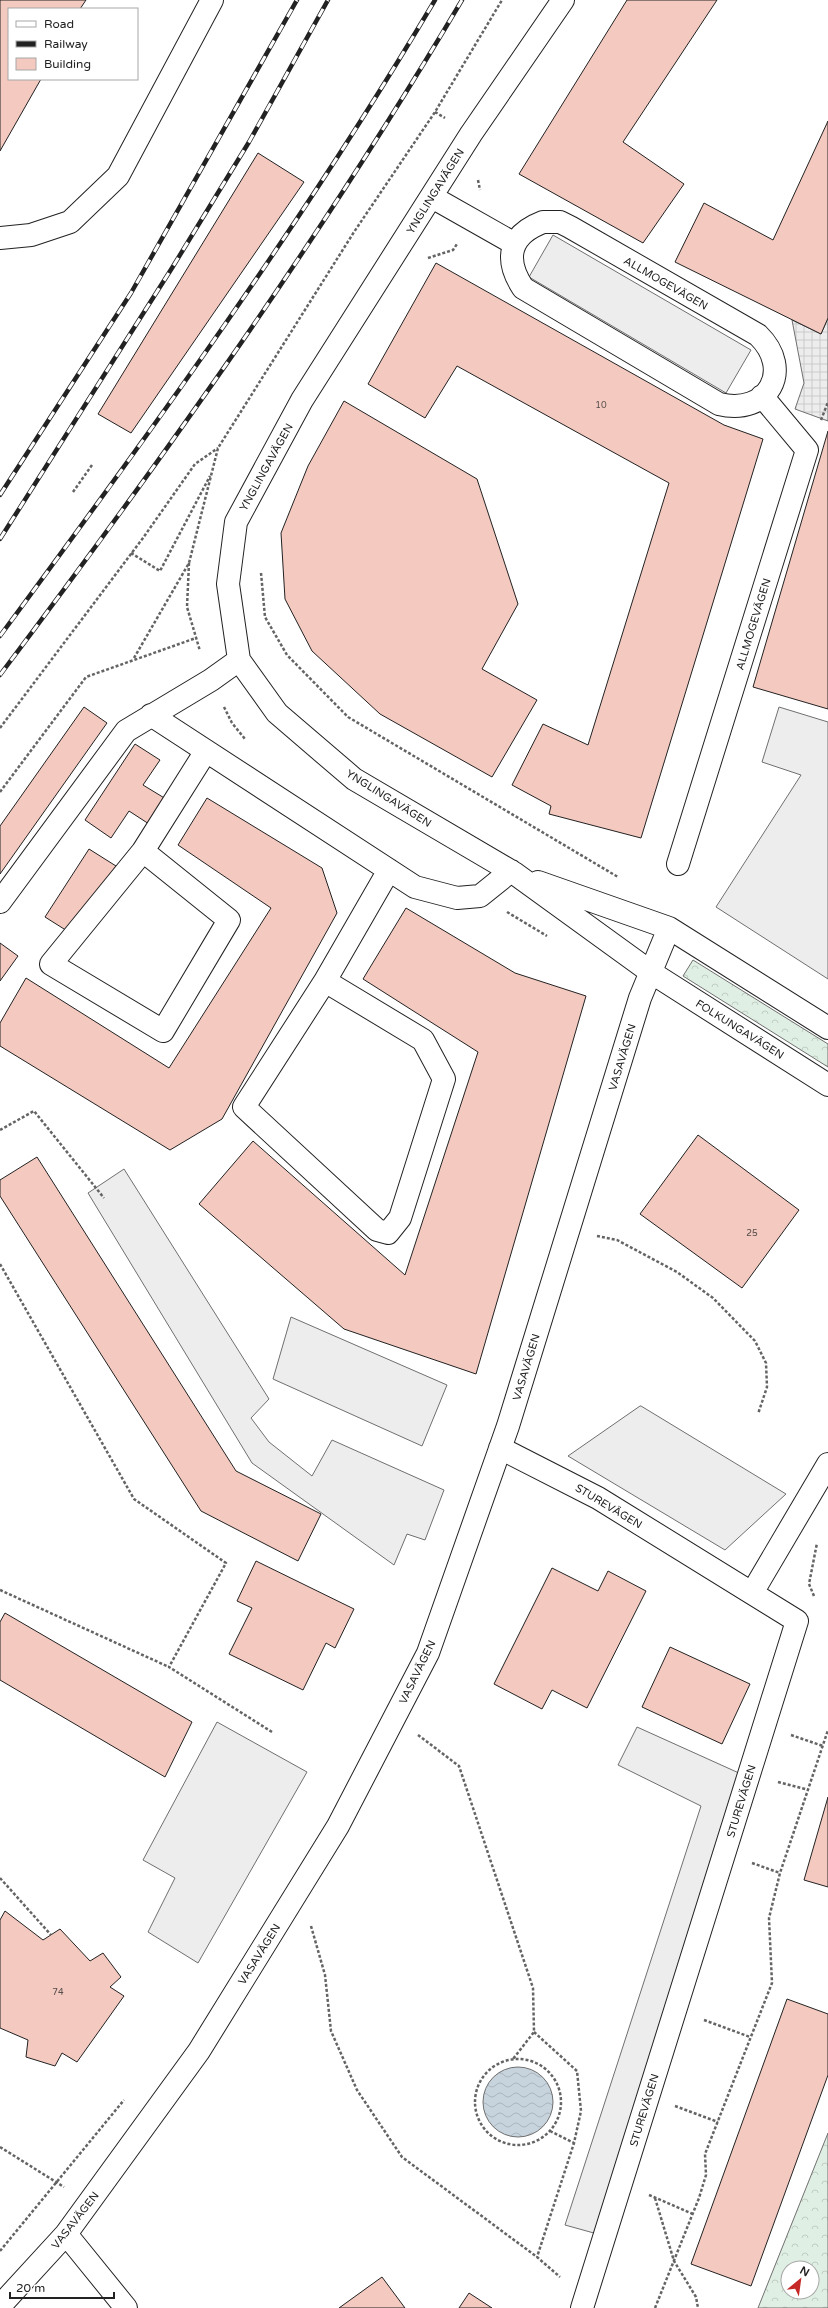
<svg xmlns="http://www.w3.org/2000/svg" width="828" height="2308" font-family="'Varela Round',sans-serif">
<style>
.forest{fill:url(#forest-crowns);stroke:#6f6f6f;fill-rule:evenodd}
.parking{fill:#ededed;stroke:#6f6f6f}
.plaza{fill:url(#plaza-grid);stroke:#6f6f6f}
.water{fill:url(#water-waves);stroke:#6f6f6f}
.building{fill:#f3c9c0;stroke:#222}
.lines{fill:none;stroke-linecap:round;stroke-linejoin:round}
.minor-casing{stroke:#222;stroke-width:24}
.path{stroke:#646464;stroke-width:2.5;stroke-dasharray:3 2;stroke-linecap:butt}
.minor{stroke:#fff;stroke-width:22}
.rail-casing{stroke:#222;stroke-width:4.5}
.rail{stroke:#fff;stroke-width:3;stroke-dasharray:9;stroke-linecap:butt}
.labels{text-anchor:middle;stroke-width:3;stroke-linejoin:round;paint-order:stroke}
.number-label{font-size:9px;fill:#564c4a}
.street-label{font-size:11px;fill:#222;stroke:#fff}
</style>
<defs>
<pattern id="forest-crowns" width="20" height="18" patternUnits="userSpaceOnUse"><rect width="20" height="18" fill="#e0efe3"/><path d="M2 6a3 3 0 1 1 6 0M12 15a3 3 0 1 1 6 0" fill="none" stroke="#c0cdc2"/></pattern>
<pattern id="plaza-grid" width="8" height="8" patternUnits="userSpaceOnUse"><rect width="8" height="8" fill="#ededed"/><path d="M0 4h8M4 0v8" fill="none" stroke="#cbcbcb"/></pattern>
<pattern id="water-waves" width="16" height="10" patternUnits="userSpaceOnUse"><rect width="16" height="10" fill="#c7d3dd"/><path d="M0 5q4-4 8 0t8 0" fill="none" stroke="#abb5bd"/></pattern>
</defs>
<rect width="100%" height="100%" fill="#fff"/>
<!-- forest -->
<path class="forest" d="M693,960l135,84v23l-145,-91z
M828,2133v175h-70zM788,2268h24v24h-24z"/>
<!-- parking -->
<path class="parking" d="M553,235l198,115 -25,43 -197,-116z
M779,707l49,15v257l-112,-72 85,-132 -39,-13z
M124,1169l145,230 -18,19 18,24 43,34 20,-36 112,50 -19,50 -18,-6 -13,31 -142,-102 -164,-270z
M291,1317l156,68 -25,61 -149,-67z
M640,1406h1l145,88 -61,56 -157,-94z
M217,1722l90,50 -109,191 -50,-31 27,-54 -32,-18z
M637,1727l113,51 -149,457 -36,-10 136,-419 -83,-41z"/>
<!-- plaza -->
<path class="plaza" d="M828,318v103l-33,-12 9,-26 -12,-63 29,14z"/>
<!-- water -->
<path class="water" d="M483 2102a35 35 0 1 1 70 0a35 35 0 1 1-70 0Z"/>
<!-- building -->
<path class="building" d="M0,0h86l-6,9h-71v70h32l-41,72z
M627,0h90l-94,142 61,42 -41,59 -124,-69z
M828,121v197l-7,16 -146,-72 29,-59 69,37z
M258,153l46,29 -173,251 -33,-19z
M436,263l288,162 39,14 -122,399 -92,-24 2,-8 -39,-21 31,-61 45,21 81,-262 -212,-117 -32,52 -57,-34z
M344,401l133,78 41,125 -36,65 55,31 -45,77 -112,-63 -68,-63 -27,-52 -4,-66 27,-67z
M828,431v278l-75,-22z
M84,707l23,16 -107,151v-48z
M135,744l25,16 -17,25 23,14 -17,25 -20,-13 -18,27 -26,-18z
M207,798l115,70 15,45 -115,206 -52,31 -170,-104v-23l26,-45 143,90 102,-160 -93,-63z
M89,849l27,17 -44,68 -27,-17z
M406,908l109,65 71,23 -110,378 -132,-45 -145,-125 54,-63 152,134 73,-223 -115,-73z
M0,943l18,13 -18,25z
M698,1135l101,75 -57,78 -102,-74z
M37,1157l199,314 85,43 -23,47 -97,-50 -201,-315v-16z
M256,1561l98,48 -19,39 -9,-5 -23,47 -74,-36 23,-46 -15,-7z
M552,1568l46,23 10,-20 38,20 -59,117 -35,-18 -10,19 -48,-25z
M5,1613l187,109 -27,55 -165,-97v-58z
M670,1647l80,37 -28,60 -80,-37z
M828,1797v90l-24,-7z
M5,1911l38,29 17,-11 30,32 13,-8 18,24 -11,10 14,9 -47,66 -15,-9 -7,13 -29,-9 2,-17 -28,-12v-108z
M787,1999l41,15v61l-77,211 -60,-22z
M382,2277l23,31h-66z
M469,2293l23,15h-33z"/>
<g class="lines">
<defs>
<path id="minor" d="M563,0l-92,134 -169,266 -66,122 -8,62 11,76 38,53 77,66 160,94 138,100 176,112
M432,197l83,47
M543,222h17l10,5 188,108c36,35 10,81 -39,69l-196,-116c-19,-29 -14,-53 20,-66z
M0,238l31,-3 39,-13 48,-46 94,-176
M151,715l264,172 42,11 23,-2 31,-25
M143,851l-92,113 112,67 66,-111 -86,-69 63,-100
M678,864l129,-414 -45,-54
M538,882l131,46 159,100
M0,902l126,-171 85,-51 28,-20
M325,981l-81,126 133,123 11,3 12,-15 44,-139 -21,-39 -98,-59 64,-111
M500,1448l98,50 199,123 -215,687
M752,1593l76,-129
M66,2234l60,74
M0,2306l66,-72 133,-183 139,-225 90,-173 80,-227 132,-428 29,-70"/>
</defs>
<!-- minor casing -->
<use href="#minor" class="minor-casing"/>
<!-- path -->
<path class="path" d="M435,112l10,6
M478,180l2,10
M428,258l25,-8 4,-6
M821,420l7,-18
M73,492l19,-27
M131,553l29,18 50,-95
M189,563l-2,44 13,44
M261,573l4,44 22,38 61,62 270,160
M134,658l55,-95 29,-115 136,-216 81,-120 67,-112
M224,707l8,16 13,16
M0,728l143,-190 52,-74 23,-16
M0,792l86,-115 110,-39
M507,912l40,24
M0,1130l34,-19 70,87
M597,1236l20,4 60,32 36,26 42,43 11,22 1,24 -9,27
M0,1264l134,235 92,64 -57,104 103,65
M0,1590l169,77
M814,1596l-5,-12 8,-41
M418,1735l41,31 74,222 1,44 -21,27
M791,1735l32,11
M778,1782l31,8
M752,1863l28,10
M0,1878l51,57
M311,1926l14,49 6,56 26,59 45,67 135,100 23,20
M704,2020l46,17
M534,2032l43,39 4,40 -7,32 -37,114
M475 2102a43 43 0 1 1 86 0a43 43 0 1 1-86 0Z
M675,2106l43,16
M550,2131l24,12
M0,2147l64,40
M649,2195l44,19
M655,2198l19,63 22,36 2,11
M0,2251l124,-151
M655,2308l44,-110 7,-23 -1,-21 67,-171 -3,-65 11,-45 48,-143"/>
<!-- minor -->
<use href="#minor" class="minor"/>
<defs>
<path id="rail" d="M0,495l131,-202 166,-293
M0,539l172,-271 77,-126 79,-142
M0,636c153,-207 304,-415 435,-636
M0,675c164,-218 323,-440 462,-675"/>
</defs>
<!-- rail casing -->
<use href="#rail" class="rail-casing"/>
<!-- rail -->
<use href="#rail" class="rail"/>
</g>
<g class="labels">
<!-- number labels -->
<g class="number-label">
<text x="601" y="408">10</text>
<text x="752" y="1236">25</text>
<text x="58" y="1995">74</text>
</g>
<!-- street labels -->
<g class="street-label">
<text transform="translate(435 191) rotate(-58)" y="4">YNGLINGAVÄGEN</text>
<text transform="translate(666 283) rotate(30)" y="4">ALLMOGEVÄGEN</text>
<text transform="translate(266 467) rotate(-61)" y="4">YNGLINGAVÄGEN</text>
<text transform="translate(753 624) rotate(-73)" y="4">ALLMOGEVÄGEN</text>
<text transform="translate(389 798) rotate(32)" y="4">YNGLINGAVÄGEN</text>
<text transform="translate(740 1029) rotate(32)" y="4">FOLKUNGAVÄGEN</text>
<text transform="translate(622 1057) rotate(-73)" y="4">VASAVÄGEN</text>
<text transform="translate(526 1367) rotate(-73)" y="4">VASAVÄGEN</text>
<text transform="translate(609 1506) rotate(31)" y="4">STUREVÄGEN</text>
<text transform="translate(417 1672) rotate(-64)" y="4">VASAVÄGEN</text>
<text transform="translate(741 1801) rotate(-73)" y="4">STUREVÄGEN</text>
<text transform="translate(259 1954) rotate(-58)" y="4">VASAVÄGEN</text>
<text transform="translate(644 2110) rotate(-73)" y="4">STUREVÄGEN</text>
<text transform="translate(75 2220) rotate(-52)" y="4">VASAVÄGEN</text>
</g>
</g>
<!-- legend -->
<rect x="8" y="8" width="130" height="72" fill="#ffffff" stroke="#a7a7a7"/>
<rect x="16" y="21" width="20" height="6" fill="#ffffff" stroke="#a7a7a7"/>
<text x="44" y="28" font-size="12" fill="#222222">Road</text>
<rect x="16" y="41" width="20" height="6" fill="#222222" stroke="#a7a7a7"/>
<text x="44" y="48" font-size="12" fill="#222222">Railway</text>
<rect x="16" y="58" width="20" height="12" fill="#f3c9c0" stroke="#a7a7a7"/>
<text x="44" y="68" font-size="12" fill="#222222">Building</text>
<!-- north arrow -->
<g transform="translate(800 2280) rotate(29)"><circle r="19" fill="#ffffff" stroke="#a7a7a7"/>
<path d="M0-3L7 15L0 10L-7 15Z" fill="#c62828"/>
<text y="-6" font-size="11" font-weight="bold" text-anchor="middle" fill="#222222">N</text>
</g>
<!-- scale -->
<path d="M10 2292v6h104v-6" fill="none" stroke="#222222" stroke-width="2"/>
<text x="16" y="2292" font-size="12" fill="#222222" stroke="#ffffff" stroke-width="3" paint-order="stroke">20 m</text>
</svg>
